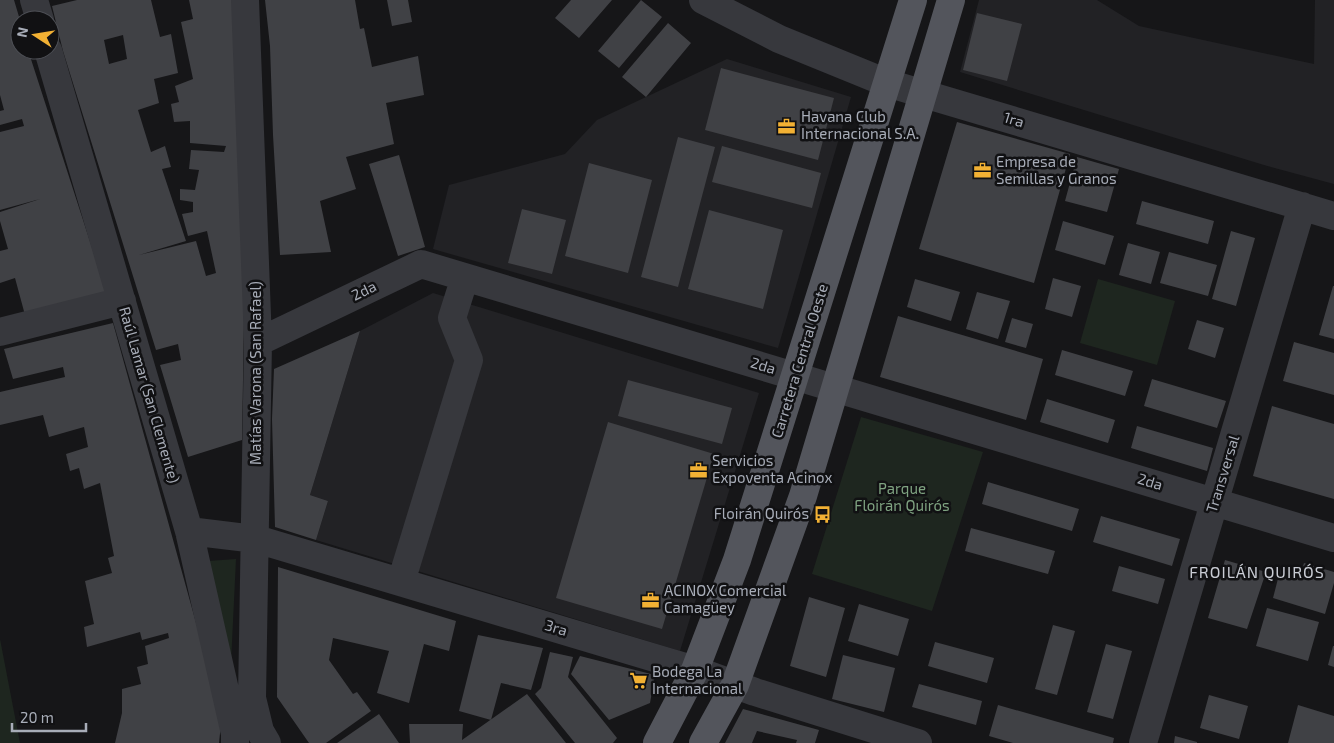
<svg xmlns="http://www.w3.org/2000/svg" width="1334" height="743" font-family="'Exo 2',sans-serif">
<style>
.built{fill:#222225}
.green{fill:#1e261f}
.building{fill:#404145;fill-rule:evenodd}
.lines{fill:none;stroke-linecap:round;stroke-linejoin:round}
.minor{stroke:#37383d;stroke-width:28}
.major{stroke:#53555c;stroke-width:28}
.labels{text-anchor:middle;stroke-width:5;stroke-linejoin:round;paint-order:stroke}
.poi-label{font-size:15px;fill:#a8adb8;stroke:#111113;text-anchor:start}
.street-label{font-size:15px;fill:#a8adb8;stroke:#111113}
.park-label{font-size:15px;fill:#7fa381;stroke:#111113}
.neighbourhood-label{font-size:16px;letter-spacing:1px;fill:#c9ccd4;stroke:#111113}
</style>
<rect width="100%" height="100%" fill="#161618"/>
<!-- built -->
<path class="built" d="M979,0h118l42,26 175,38 1,-64h19v184l-70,-19 -304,-93z
M727,59l124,38 -73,251 -345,-99 16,-64 116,-31 32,-34z
M433,293l326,100 -79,258 -364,-111 12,-39 -18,-6 50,-164z"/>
<!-- green -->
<path class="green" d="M1098,279l77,22 -18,64 -77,-22z
M861,417l122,35 -51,159 -120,-37z
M236,559l-5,104 -23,-102z
M0,639l20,104h-20z"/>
<!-- building -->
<path class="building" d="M0,0h14l6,20v30h8l79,244 -82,21 -10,-37 -15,5v-32l8,-2 -8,-28v-9l40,-13 -40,11v-78l24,-6 -2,-7 -22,6v-14l4,-1 -4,-15z
M77,0h74l9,37 11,-3 7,39 -24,6 5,24 -21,7 13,42 14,-6 6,21 -9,2 24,72 -47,14 57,-14 10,35 10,-3 -9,-42 -19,5 -6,-22 11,-2v-10l-13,-2v-11l15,1 4,-20 -10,-1 2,-19 33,2 2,-6 -36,-3v-22l-16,1 -3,-18 8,-2 -4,-16 18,-7 -12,-57 12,-3 -4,-19h47l8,320 -2,120 -54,17 -28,-92 21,-5 -3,-16 -22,6 -93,-299 -11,-45zM123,35l4,24 -18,5 -5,-24z
M265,0h90l5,29 4,-1 8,39 46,-11 6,39 -38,8 8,41 -48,13 10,32 -36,12 11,51 -51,3 -7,-120 -3,-89z
M387,0h21l4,22 -20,4z
M571,0h41l-33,38 -24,-20z
M641,0l21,17 -43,51 -21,-17z
M977,13l45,11 -15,57 -44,-11z
M668,23l23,20 -45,54 -24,-20z
M721,68l113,30 -16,62 -113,-30z
M957,122l113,32 -36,129 -115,-34z
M678,137l37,10 -37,140 -37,-10z
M722,146l99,27 -9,35 -100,-26z
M399,155l26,92 -27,9 -29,-92z
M1077,157l42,12 -12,43 -42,-11z
M589,163l63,17 -24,93 -63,-17z
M1142,201l72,20 -6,23 -72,-20z
M522,209l44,11 -14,54 -44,-11z
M709,210l74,20 -20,79 -75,-20z
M1063,221l51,15 -9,29 -50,-15z
M1231,231l24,7 -19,68 -24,-7z
M1128,243l32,9 -9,32 -32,-9z
M1169,252l48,13 -9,31 -48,-13z
M1053,278l28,8 -9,31 -27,-8z
M915,279l45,13 -9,29 -44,-14z
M1333,286h1v53l-15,-4z
M977,292l33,9 -12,38 -32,-10z
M898,316l145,43 -17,61 -146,-43z
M1012,318l21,6 -7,24 -21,-6z
M1197,320l27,8 -9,30 -27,-9z
M113,323l90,325 18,76 -2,19h-104l7,-30v-24l19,-5 -4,-17 11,-3 -3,-18 24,-8 -1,-5 -26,7 -2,-8 -53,15 -3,-20 10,-3 -9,-43 27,-8 -4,-15 6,-2 -14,-73 -16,6 -5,-21 -9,3 -4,-17 22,-7 -4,-20 -35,10 -6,-22 -43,10v-33l65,-15 -2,-10 -50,12 -9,-30z
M360,331l-50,164 18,6 -12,39 -41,-13 -3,-108 2,-50z
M1294,342l40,11v42l-51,-14z
M1062,350l71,21 -8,25 -70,-21z
M1152,379l74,22 -9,27 -73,-22z
M628,380l104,28 -10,36 -104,-28z
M1047,399l68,21 -7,23 -68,-21z
M1272,406l62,18v75l-81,-23z
M608,422l106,32 -52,175 -106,-31z
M1137,426l76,22 -6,23 -76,-23z
M988,482l91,27 -7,22 -90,-27z
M1101,516l79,23 -8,27 -79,-24z
M971,528l84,23 -7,23 -83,-23z
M1225,560l41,12 -19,57 -39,-11z
M1304,563l30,9v11l-9,31 -52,-16 8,-31 20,5z
M1119,566l46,13 -7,25 -46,-13z
M278,567l178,54 -7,30 -25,-7 -15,59 -32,-10 12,-42 -56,-13 -4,22 24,34 4,-2 14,19 -45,32h-17l-32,-46z
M809,597l36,11 -19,69 -36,-11z
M859,604l50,15 -11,37 -50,-15z
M1267,608l52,14 -11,39 -52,-15z
M1053,625l22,6 -18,64 -22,-6z
M478,635l65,13 -12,42 -30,-7 -10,37 -32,-9z
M935,642l59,16 -7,25 -59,-17z
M1106,644l26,7 -19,68 -26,-7z
M1333,646h1v21l-6,-2z
M550,652l23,5 -5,20 49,61 -4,5h-38l-40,-49 6,-6z
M843,655l52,13 -11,44 -52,-13z
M580,656l75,19 -5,28 -41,17 -38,-46z
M919,684l63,17 -6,24 -64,-18z
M527,694l39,49h-156l-1,-19h54l-1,16z
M1209,695l39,11 -9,33 -39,-11z
M998,705l116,33 -1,5h-100l-24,-7z
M1298,705l36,11v27h-46z
M743,709l76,21 -4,13h-19l1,-3 -40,-9 -5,12h-27z
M379,714l20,29h-62z
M1175,736l22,6v1h-23z"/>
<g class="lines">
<!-- minor -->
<path class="minor" d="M34,0l6,20
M245,0l13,342 -6,356 8,33 7,12
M703,0l76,39 108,44 447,133
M48,50l141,481 46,203v9
M0,332l122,-31
M258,342l163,-78 913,274
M189,531l67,8 439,131 60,22 163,51
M401,582l68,-222 -17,-42 13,-41
M1143,743l159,-537"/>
<!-- major -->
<path class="major" d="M657,743l38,-73 42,-110 176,-560
M703,743l32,-58 68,-189 148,-496"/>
</g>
<!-- icons -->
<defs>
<symbol id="office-bare" viewBox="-9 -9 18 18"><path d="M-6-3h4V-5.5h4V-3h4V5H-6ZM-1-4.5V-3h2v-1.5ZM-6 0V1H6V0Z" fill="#f2b134" stroke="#111113" stroke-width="2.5" paint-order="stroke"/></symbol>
<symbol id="bus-bare" viewBox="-9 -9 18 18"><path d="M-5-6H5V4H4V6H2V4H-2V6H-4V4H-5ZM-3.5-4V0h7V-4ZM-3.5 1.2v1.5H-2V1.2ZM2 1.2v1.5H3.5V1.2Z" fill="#f2b134" stroke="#111113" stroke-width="2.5" paint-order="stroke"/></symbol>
<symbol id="supermarket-bare" viewBox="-9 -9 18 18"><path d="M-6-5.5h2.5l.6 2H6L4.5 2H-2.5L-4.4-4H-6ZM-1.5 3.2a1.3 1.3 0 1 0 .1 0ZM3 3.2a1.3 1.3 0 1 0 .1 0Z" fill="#f2b134" stroke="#111113" stroke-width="2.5" paint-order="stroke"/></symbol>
</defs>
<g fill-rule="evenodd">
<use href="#office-bare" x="774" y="114" width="25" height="25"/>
<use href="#office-bare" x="970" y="158" width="25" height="25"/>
<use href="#office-bare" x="686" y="458" width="25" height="25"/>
<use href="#bus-bare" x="810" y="502" width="25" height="25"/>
<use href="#office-bare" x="638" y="588" width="25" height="25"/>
<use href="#supermarket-bare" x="626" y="668" width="25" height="25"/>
</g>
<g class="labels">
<!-- poi labels -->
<g class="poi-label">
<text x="801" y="122">Havana Club<tspan x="801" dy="17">Internacional S.A.</tspan></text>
<text x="996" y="167">Empresa de<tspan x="996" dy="17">Semillas y Granos</tspan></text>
<text x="712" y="466">Servicios<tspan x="712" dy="17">Expoventa Acinox</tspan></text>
<text x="809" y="519" text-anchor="end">Floirán Quirós</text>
<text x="664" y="596">ACINOX Comercial<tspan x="664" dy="17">Camagüey</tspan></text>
<text x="652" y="677">Bodega La<tspan x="652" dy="17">Internacional</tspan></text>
</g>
<!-- street labels -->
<g class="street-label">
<text transform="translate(1014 120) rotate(17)" y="5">1ra</text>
<text transform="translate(364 291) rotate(-26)" y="5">2da</text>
<text transform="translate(800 361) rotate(-73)" y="5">Carretera Central Oeste</text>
<text transform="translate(763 366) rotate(17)" y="5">2da</text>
<text transform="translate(256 373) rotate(-90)" y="5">Matías Varona (San Rafael)</text>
<text transform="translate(149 395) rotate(74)" y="5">Raúl Lamar (San Clemente)</text>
<text transform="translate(1223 474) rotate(-73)" y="5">Transversal</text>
<text transform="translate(1150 482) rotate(17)" y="5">2da</text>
<text transform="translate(556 628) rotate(17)" y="5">3ra</text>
</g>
<!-- park labels -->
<g class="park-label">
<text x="902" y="494">Parque<tspan x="902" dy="17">Floirán Quirós</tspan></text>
</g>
<!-- neighbourhood labels -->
<g class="neighbourhood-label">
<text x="1257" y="578">FROILÁN QUIRÓS</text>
</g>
</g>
<!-- north arrow -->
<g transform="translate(35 35) rotate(282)"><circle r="24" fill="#111113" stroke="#4d4f55"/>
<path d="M0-4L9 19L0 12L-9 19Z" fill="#f2b134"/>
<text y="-8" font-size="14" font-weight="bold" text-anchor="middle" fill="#a8adb8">N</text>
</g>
<!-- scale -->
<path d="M12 723v8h74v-8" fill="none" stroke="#a8adb8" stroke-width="2.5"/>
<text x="20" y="723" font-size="15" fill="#a8adb8" stroke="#111113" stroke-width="4" paint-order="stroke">20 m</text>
</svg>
